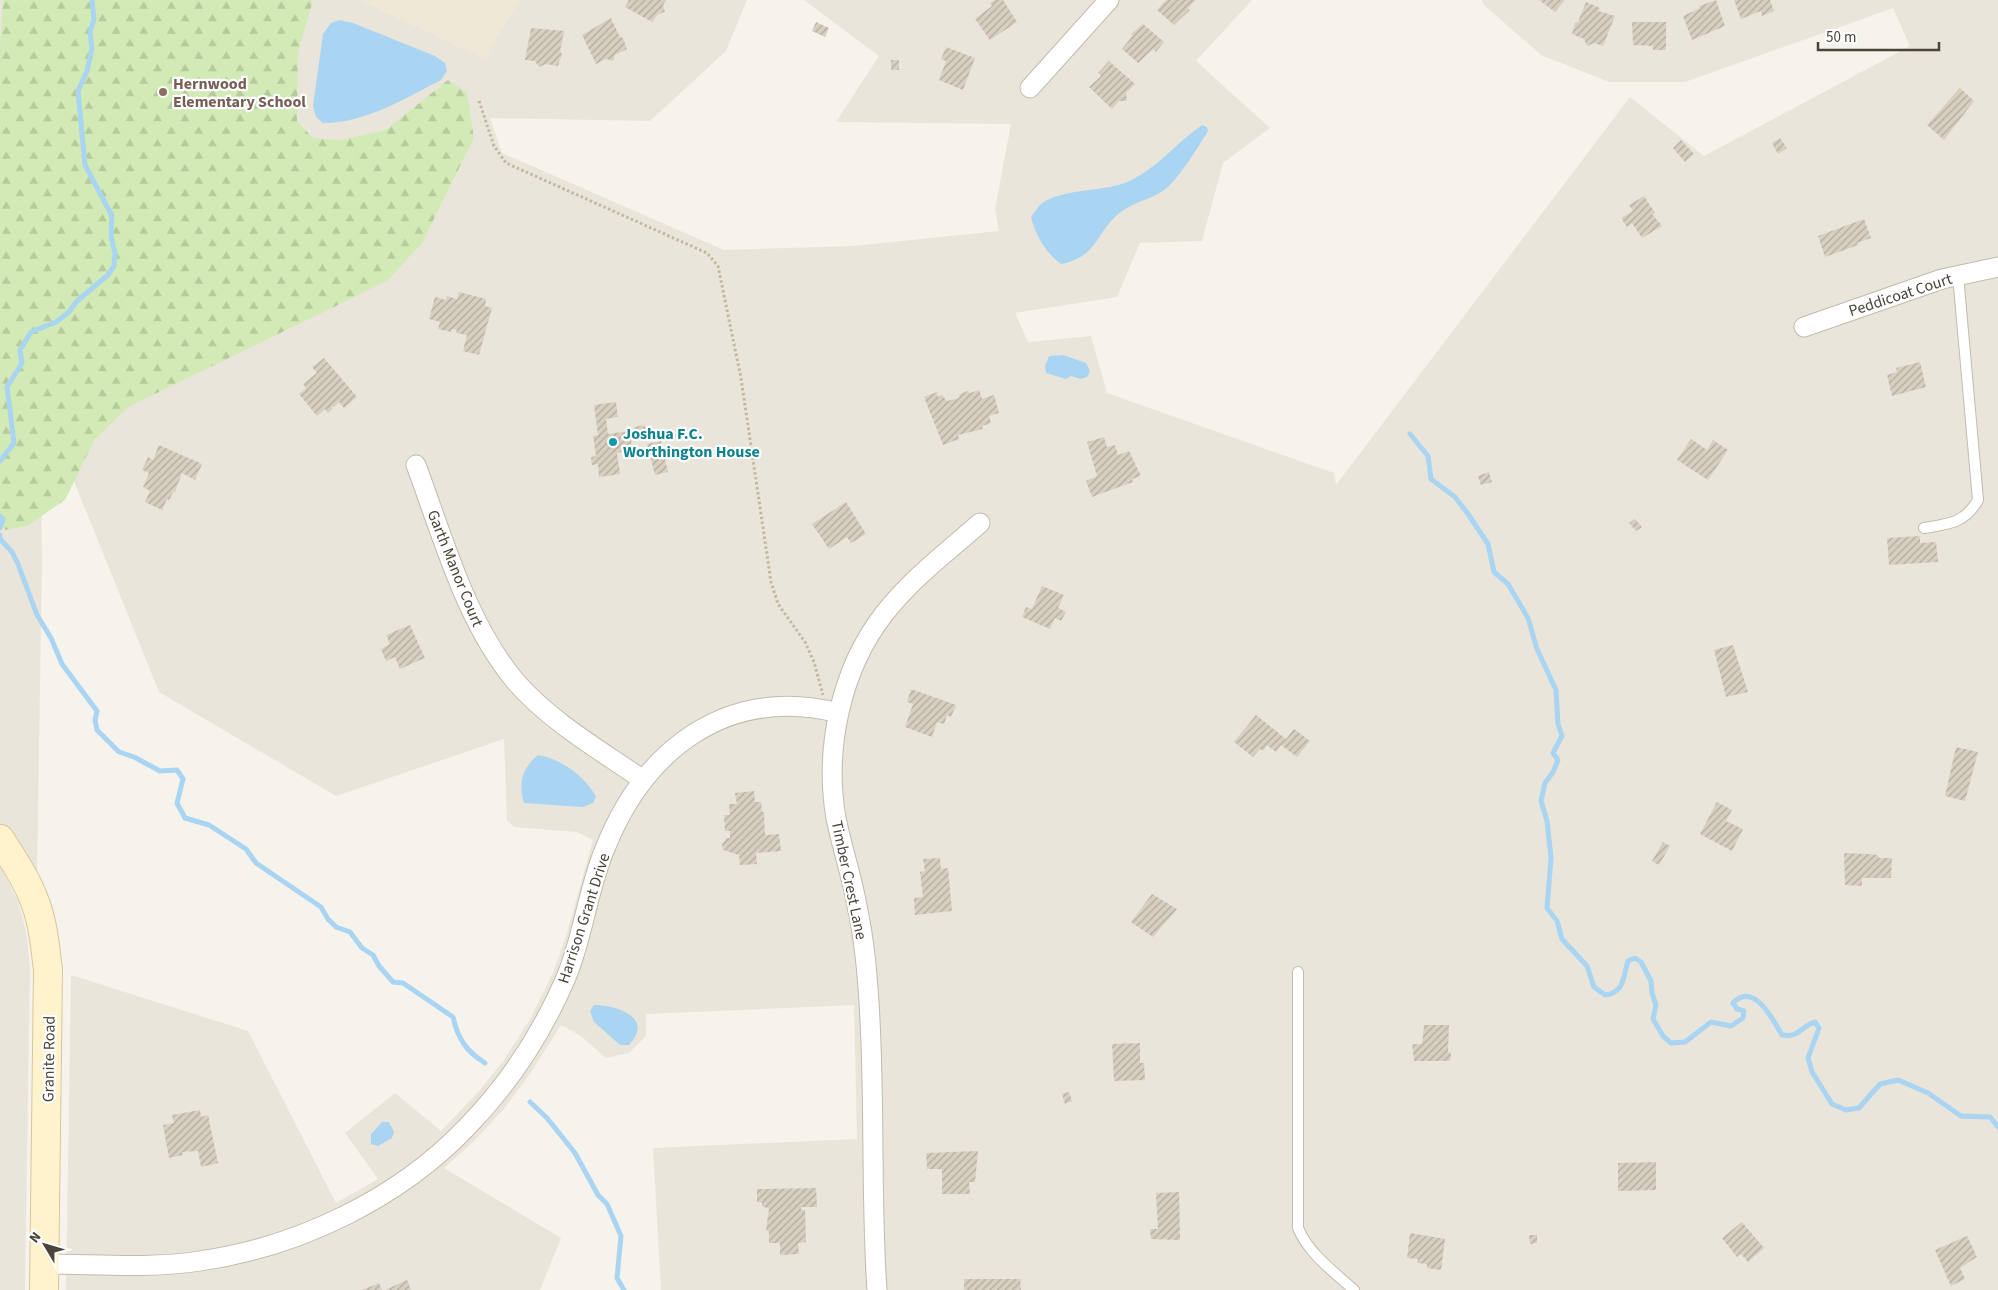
<svg xmlns="http://www.w3.org/2000/svg" width="1998" height="1290" font-family="'Source Sans 3',sans-serif">
<style>
.residential{fill:#eae5da}
.education{fill:#efe8d6}
.forest{fill:url(#forest-firs)}
.water{fill:#a9d4f2}
.lines{fill:none;stroke-linecap:round;stroke-linejoin:round}
.stream{stroke:#a9d4f2;stroke-width:5}
.building{fill:url(#building-hatch)}
.lane-casing{stroke:#c2bbae;stroke-width:12}
.street-casing{stroke:#c2bbae;stroke-width:21}
.secondary-casing{stroke:#d6c79b;stroke-width:30}
.path{stroke:#c4b79f;stroke-width:3;stroke-dasharray:2.5 2.5;stroke-linecap:butt}
.lane{stroke:#fff;stroke-width:10}
.street{stroke:#fff;stroke-width:19}
.secondary{stroke:#fff3cd;stroke-width:28}
.education-dot{fill:#8d6e63;stroke:#fff;stroke-width:2}
.culture-dot{fill:#0f9aa8;stroke:#fff;stroke-width:2}
.labels{text-anchor:middle;stroke-width:4.5;stroke-linejoin:round;paint-order:stroke}
.education-label{font-size:16px;font-weight:bold;fill:#785e54;stroke:#fff;text-anchor:start}
.street-label{font-size:16px;fill:#4b4439;stroke:#fff}
.culture-label{font-size:16px;font-weight:bold;fill:#0d838f;stroke:#fff;text-anchor:start}
</style>
<defs>
<pattern id="forest-firs" width="22" height="20" patternUnits="userSpaceOnUse" patternTransform="scale(1.25)"><rect width="22" height="20" fill="#d2eab5"/><path d="M5 1l3.5 6h-7zM16 11l3.5 6h-7z" fill="#b6ca9c"/></pattern>
<pattern id="building-hatch" width="6" height="6" patternUnits="userSpaceOnUse" patternTransform="scale(1.25)"><rect width="6" height="6" fill="#d8cfc1"/><path d="M-1 1l2-2M0 6l6-6M5 7l2-2" fill="none" stroke="#b1aa9e"/></pattern>
</defs>
<rect width="100%" height="100%" fill="#f6f3ec"/>
<!-- residential -->
<path class="residential" d="M0,0h361l123,58 35,-58h228l-21,51 -76,70 -160,-3 12,35 222,97 129,-4 146,-15 -4,-22 16,-85 -175,-2 43,-66 -75,-56h448l-56,61 74,67 -47,35 -21,78 -62,2 -23,54 -102,16 13,29 63,-6 16,57 227,80 2,12 294,-388 74,59 206,-110 -17,-38 -208,74h-76l-68,-27 -57,-50 -2,-5h516v1290h-1337l-8,-142 204,-9 -3,-134 -208,9v22l-17,17 -23,5 -25,-22 -20,-11 -31,49 -27,36 -29,31 -30,27 117,70 -21,52h-474l5,-315 177,56 88,172 42,-24 -33,-46 50,-40 46,38 39,-41 24,-30 26,-41 23,-46 13,-37 27,-96 -16,-8 -63,-5 -7,-7 -3,-81 -168,57 -177,-104 -119,-295 2,167 -5,312 -37,-53z
M0,865l18,36 8,30 4,36 -5,323h-25z"/>
<!-- education -->
<path class="education" d="M361,0h158l-35,58z"/>
<!-- forest -->
<path class="forest" d="M3,0h310l-15,52 -1,69 16,17 26,2 47,-10 62,-50 19,13 7,45 -52,105 -35,38 -259,126 -33,32 -30,61 -38,26 -21,4 -6,-5v-477z"/>
<!-- water -->
<path class="water" d="M340,20l13,3 82,33 10,7 2,8 -6,9c-37,19 -76,43 -118,43l-7,-6 -3,-11 10,-72 8,-11z
M1202,125l5,2 1,4c-8,13 -32,52 -44,59 -15,11 -33,12 -47,25 -22,20 -20,42 -56,49 -16,-12 -25,-28 -30,-47 3,-4 6,-9 9,-12 20,-17 61,-13 85,-22 31,-13 50,-39 77,-58z
M1063,355l23,8 4,8 -3,6 -6,2 -10,-3 -5,3 -20,-6 -1,-7 4,-10z
M538,755c22,3 48,22 58,42l-3,6 -10,4 -59,-4c-6,-19 -2,-35 14,-48z
M594,1005c22,0 61,12 35,40h-9l-26,-23 -4,-11z
M382,1122h7l5,10 -2,6 -14,8 -7,-2v-10z"/>
<g class="lines">
<!-- stream -->
<path class="stream" d="M1410,434l18,22 3,23 24,18 13,17 20,30 6,28 14,12 20,34 9,31 19,41 2,34 4,12 -9,17 5,7 -5,12 -8,11 -4,18 6,20 4,37 -4,50 10,13 5,18 25,27 7,21 11,8c20,-2 18,-19 23,-34l7,-3 6,4 10,19 1,12 4,12 -3,14 10,17 8,7 14,-1 26,-20 20,4 12,-8 1,-7 -7,-2 -4,-6c21,-22 40,17 49,32 19,3 18,-9 33,-13l4,6 -11,30 4,14 20,32 14,6 13,-2 21,-24 18,-4 30,13 33,23 29,1 8,10
M0,461l14,-18 -7,-56 15,-24 -2,-13 11,-18 25,-10 12,-9 9,-12 31,-26 6,-9 1,-13 -4,-17 1,-20 -27,-51 -7,-74 9,-20 5,-22 -2,-17 4,-13 -2,-19
M0,516l3,3 -3,9
M0,535v4l12,13 6,12 19,51 14,23 11,26 35,47 -2,9 2,10 22,22 15,5 26,14 17,-1 6,9 -6,24 8,15 24,7 37,24 10,14 65,44 7,12 8,8 14,5 12,16 11,7 6,11 14,16 10,1 50,34c5,22 13,34 32,46
M530,1102l17,16 28,35 23,42 9,9 14,32 -4,42 7,12"/>
</g>
<!-- building -->
<path class="building" d="M629,0h37l-3,5 2,7 -7,2 -6,8 -27,-15z
M995,0h8l14,22 -27,18 -15,-21 17,-13 -2,-3z
M1166,0h30l-8,8 2,2 -16,15 -17,-15z
M1539,0h26l-10,12z
M1716,0l9,26 -33,14 -9,-24 17,-8 -1,-2z
M1734,0h36l4,11 -12,5 -1,-5 -20,8z
M1586,2l14,6 -2,3 17,5 -12,30 -9,-3 -7,3 -3,-7 -12,-5 3,-11 3,-1z
M611,18l9,19 3,1 4,11 -12,6 -2,6 -7,-2 -10,5 -14,-29z
M816,22l13,6 -4,9 -13,-6z
M1632,22h34v28h-13v-4l-20,-1z
M1143,24l21,18 -8,10 -3,-3 -15,14 -16,-14 11,-14 -2,-1z
M531,28l33,3 -4,20 2,3 -4,12 -12,-2 -7,3 -4,-6 -10,-1z
M946,47l29,11 -12,32 -24,-10 7,-19 -5,-2z
M891,60h8v10h-8z
M1109,61l26,23 -9,9 1,8h-8l-7,8 -23,-22 12,-11 -3,-3z
M1960,88l14,13 -30,39 -17,-15z
M1780,138l7,10 -9,6 -6,-11z
M1681,140l13,14 -9,8 -12,-14z
M1644,196l11,17 -3,1 10,12 -20,12 -10,-15 -5,4 -6,-9 12,-7 -4,-6z
M1864,219l7,19 -14,5 1,2 -33,12 -7,-21z
M459,292l27,7 -1,7 7,2 -13,47 -16,-4 4,-16 -11,-2 1,-3 -5,-1 -1,3 -13,-3 2,-7 -11,-3 6,-22 11,3 1,-4 10,3z
M324,358l33,39 -13,11 -5,-6 -5,5 -3,-1 2,2 -5,5 -3,-4 -8,7 -18,-22 7,-6 -3,-4 14,-11 -5,-6z
M1920,362l6,25 -34,9 -5,-21 10,-3 -1,-4z
M979,390l3,9 12,-4 5,18 -10,3 2,7 -9,3 1,3 -25,6 1,4 -16,6 -19,-48 13,-5 1,5 4,-2 5,6 12,-3 1,-4 7,-3 3,2z
M616,402l2,15 -12,2 2,15 22,-3 2,18 -15,4 3,21 -21,3 -1,-13 -6,1 -1,-8 5,-1 -3,-20 5,-1 -4,-30z
M645,425l2,13 -11,1 -2,-12z
M1104,437l3,10 8,-2 3,10 11,-4 12,25 -9,3 1,3 -41,15 -6,-16 11,-5 -10,-34z
M1691,439l16,11 6,-10 15,10 -20,30 -31,-20z
M661,441l7,31 -13,3 -8,-31z
M159,445l43,19 -7,16 -13,-7 -7,19 -1,-1 -5,9 -2,-1 -5,11 -17,-8 5,-11 -7,-4 6,-14 -7,-3 6,-13 5,3z
M1489,472l3,10 -11,3 -3,-9z
M846,502l20,32 -15,9 -4,-6 -18,12 -17,-25z
M1635,519l7,8 -6,4 -7,-8z
M1920,536v7l16,-1 2,20 -49,3 -2,-27z
M1042,586l22,9 -6,13 8,4 -5,9 -6,-3 -5,11 -28,-12 4,-10 6,2z
M410,625l15,33 -25,11 -5,-12 -9,4 -5,-12 9,-5 -4,-9z
M1733,645l15,47 -22,5 -12,-47z
M911,689l45,16 -5,12 -4,-2 -3,9 -7,-2 -5,15 -27,-10 8,-23 -6,-2z
M1256,715l30,24 8,-10 16,12 -13,16 -16,-12 -5,7 -9,-7 -4,6 -3,-2 -7,8 -19,-15z
M1956,747l22,5 -13,49 -20,-5z
M754,791l1,11h6l1,10h2l1,23 14,-1 2,17 -25,2 1,11 -17,1 -1,-10 -16,-5 -1,-6 5,-6h3v-7h-5l-1,-16h6l-1,-11h8l-2,-11z
M1717,802l15,8 -6,11 17,8 -11,22 -32,-17z
M1663,842l7,4 -11,19 -7,-4z
M1844,853l23,1 11,1 1,3h13l-1,20h-29v8l-17,-1z
M940,858l1,11 7,-1 4,43 -37,4 -1,-17 9,-1 -3,-25 5,-1 -2,-12z
M1152,894l25,15 -24,28 -22,-15z
M1424,1025h25l-1,27 3,1v4l-2,4h-35l-2,-17h10z
M1140,1043v20h4l1,17 -31,1 -2,-37z
M1069,1092l3,9 -7,3 -3,-10z
M200,1110l1,7 7,-2 10,48 -17,4 -3,-16 -16,1 1,3 -14,3 -6,-33 11,-2 -2,-8z
M978,1151l-3,31h-6l1,12h-28v-25h-15l-1,-16z
M1656,1162v28l-38,1v-28z
M816,1188l1,19h-16v3h4l1,32 -8,1 1,11 -19,1v-12h-11v-11l-3,-2 3,-21 -7,-3v-4h-5v-13z
M1179,1192l1,48 -29,-1 -1,-10h8l-2,-36z
M1742,1222l22,26 -16,14 -7,-8 -4,3 -15,-19z
M1410,1233l35,6 -4,31 -14,-2v-4l-10,-1 1,-4 -11,-1z
M1529,1235h8v8l-7,1z
M1967,1236l10,21 -17,11 5,11 -14,7 -16,-36z
M964,1279h56l1,11h-57z
M407,1280l4,10h-26z
M379,1283l3,7h-20z"/>
<g class="lines">
<defs>
<path id="lane" d="M1924,528c25,-4 41,-5 54,-28l-20,-225
M1298,972v256c10,25 36,44 56,62"/>
<path id="street" d="M1030,88l79,-88
M1804,327l138,-48 56,-12
M416,465c27,72 50,158 100,217 35,40 84,68 127,98
M44,1264c52,0 105,5 156,-3 98,-14 198,-62 266,-133 42,-43 75,-93 99,-148 18,-42 22,-87 39,-129 40,-102 123,-166 235,-138
M877,1290c-7,-100 -1,-201 -9,-302 -2,-27 -5,-55 -11,-82 -5,-29 -15,-58 -21,-88 -12,-69 5,-149 48,-204 27,-35 63,-62 96,-91"/>
<path id="secondary" d="M0,839c12,19 25,37 33,58 10,23 12,49 15,73l-4,320"/>
</defs>
<!-- lane casing -->
<use href="#lane" class="lane-casing"/>
<!-- street casing -->
<use href="#street" class="street-casing"/>
<!-- secondary casing -->
<use href="#secondary" class="secondary-casing"/>
<!-- path -->
<path class="path" d="M479,101l15,45 12,17 201,90 11,13 23,112 30,204 7,22 27,38 9,20 9,33"/>
<!-- lane -->
<use href="#lane" class="lane"/>
<!-- street -->
<use href="#street" class="street"/>
<!-- secondary -->
<use href="#secondary" class="secondary"/>
</g>
<!-- markers -->
<circle class="education-dot" cx="163" cy="92" r="5"/>
<circle class="culture-dot" cx="613" cy="442" r="5"/>
<g class="labels">
<!-- education labels -->
<g class="education-label">
<text x="173" y="89">Hernwood<tspan x="173" dy="18">Elementary School</tspan></text>
</g>
<!-- street labels -->
<g class="street-label">
<text transform="translate(1900 294) rotate(-18)" y="6">Peddicoat Court</text>
<text transform="translate(456 568) rotate(68)" y="6">Garth Manor Court</text>
<text transform="translate(850 880) rotate(78)" y="6">Timber Crest Lane</text>
<text transform="translate(583 918) rotate(-72)" y="6">Harrison Grant Drive</text>
<text transform="translate(48 1059) rotate(-89)" y="6">Granite Road</text>
</g>
<!-- culture labels -->
<g class="culture-label">
<text x="623" y="439">Joshua F.C.<tspan x="623" dy="18">Worthington House</tspan></text>
</g>
</g>
<!-- north arrow -->
<g transform="translate(45 1245) rotate(308)" stroke="#ffffff" stroke-width="4" paint-order="stroke">
<path d="M0-4L9 19L0 12L-9 19Z" fill="#4b4439"/>
<text y="-8" font-size="14" font-weight="bold" text-anchor="middle" fill="#4b4439">N</text>
</g>
<!-- scale -->
<path d="M1818 42v8h121v-8" fill="none" stroke="#4b4439" stroke-width="2.5"/>
<text x="1826" y="42" font-size="15" fill="#4b4439" stroke="#ffffff" stroke-width="4" paint-order="stroke">50 m</text>
</svg>
